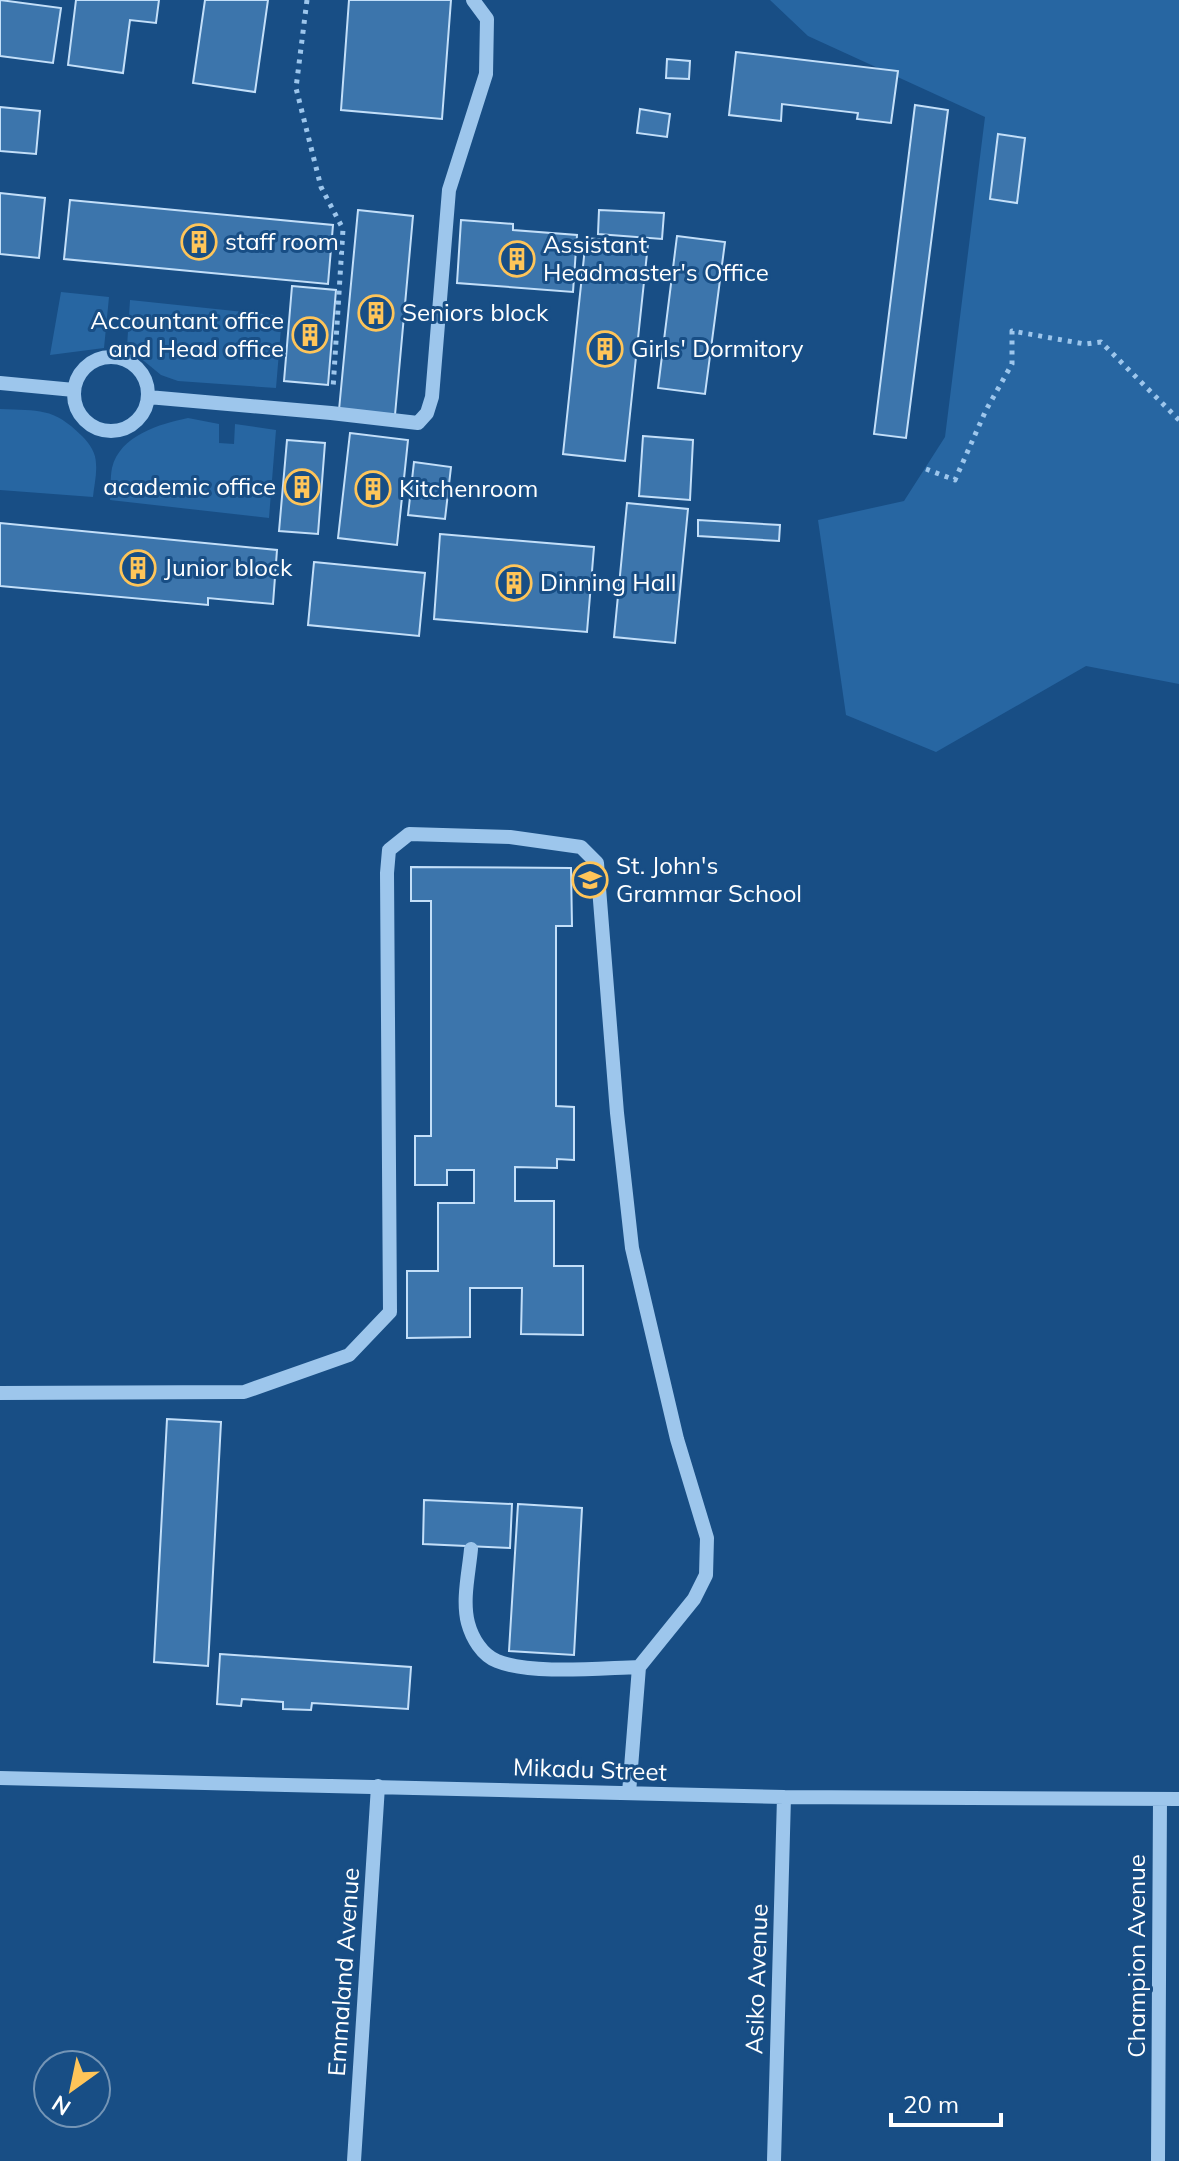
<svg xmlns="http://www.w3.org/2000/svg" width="1179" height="2161" font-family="Mulish,sans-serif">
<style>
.green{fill:#2766a2}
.building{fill:#3c75ac;stroke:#c3dff9;stroke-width:2}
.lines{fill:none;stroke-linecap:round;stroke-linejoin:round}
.path{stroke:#9dc6ec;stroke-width:5;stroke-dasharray:4 6;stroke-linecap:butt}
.minor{stroke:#9dc6ec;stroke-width:14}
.labels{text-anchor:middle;stroke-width:6;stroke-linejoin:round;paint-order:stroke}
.poi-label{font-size:24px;fill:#fff;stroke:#184e85;text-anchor:start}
.street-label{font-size:24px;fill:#fff;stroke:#184e85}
</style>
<rect width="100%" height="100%" fill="#184e85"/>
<!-- green -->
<path class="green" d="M770,0h409v684l-93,-18 -150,86 -90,-37 -28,-195 86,-19 41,-64 40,-320 -177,-81z
M61,292l48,5 -5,51 -54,7z
M130,300l152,16 -6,72 -98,-7 -17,-6 -34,-28z
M0,409c39,2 53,-2 82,27 8,8 14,17 14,28 1,11 -2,22 -3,33l-93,-7z
M188,418l31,6v19l15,1 1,-20 41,6 -7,88 -159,-18c1,-11 0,-22 2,-32 8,-33 48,-44 76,-50z"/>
<!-- building -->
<path class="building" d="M0,0l61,8 -8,55 -53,-7z
M76,0h83l-3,23 -26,-3 -7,53 -55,-8z
M205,0h63l-13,92 -62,-9z
M349,0h102l-9,119 -101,-9z
M736,52l162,19 -7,52 -34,-4 1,-6 -76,-9 -1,17 -52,-6z
M667,59l23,2 -1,18 -23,-1z
M915,105l33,5 -42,328 -32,-4z
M0,107l40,4 -4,43 -36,-3z
M640,109l30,5 -3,23 -30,-4z
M998,134l27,4 -8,65 -27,-4z
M0,193l45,5 -6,60 -39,-4z
M70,200l263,25 -5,59 -264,-25z
M358,210l55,6 -18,199 -56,-5z
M599,210l65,3 -2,26 -64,-5z
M461,220l52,4v6l64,5 -4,57 -116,-9z
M677,236l48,6 -20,152 -47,-6z
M586,238l62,6 -23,217 -62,-7z
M292,286l44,4 -8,95 -44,-4z
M350,433l58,7 -11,105 -59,-7z
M643,436l50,4 -3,60 -51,-4z
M287,440l38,3 -7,91 -39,-3z
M414,462l37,5 -6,52 -37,-4z
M627,503l61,6 -13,134 -61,-6z
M698,520l82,5 -1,16 -81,-5z
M0,523l277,27 -4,54 -65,-6v7l-208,-19z
M440,534l154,13 -7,85 -153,-13z
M314,562l111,11 -6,63 -111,-11z
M411,867l160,1 1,58h-16v180l18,1v53l-17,-1v9l-42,-1v34h39v65h29v69l-62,-1 1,-46h-52v49l-63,1v-67h31v-68h36v-33h-27v15h-32v-49h16v-235h-20z
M167,1419l54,3 -13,244 -54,-4z
M424,1500l88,4 -2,44 -87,-4z
M518,1504l64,4 -8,147 -65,-4z
M220,1654l191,13 -3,42 -96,-6 -1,7 -28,-1v-7l-41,-3 -1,7 -24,-2z"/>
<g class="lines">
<!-- path -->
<path class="path" d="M307,0l-11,88 25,99 22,42 -10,160
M926,469l29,11 31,-70 26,-46v-33l73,13 16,-2 78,78"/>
<!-- minor -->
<path class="minor" d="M74 394a37 37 0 1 1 74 0a37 37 0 1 1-74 0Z
M0,383l74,7
M148,397l183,16 87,10 9,-10 5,-16 17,-207 37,-116 1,-55 -14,-19
M0,1393l244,-1 105,-37 41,-43 -3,-439 2,-23 20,-16 101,3 71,10 16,16 20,250 15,135 45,191 30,99 -1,37 -12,24 -55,68 -10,126
M471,1549c-2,23 -9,51 -3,74 4,15 14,32 29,38 34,14 104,7 142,6
M0,1778l784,19 395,2
M354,2161l24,-375
M774,2161l10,-364
M1158,2161l2,-362"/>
</g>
<!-- icons -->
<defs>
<symbol id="building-ring" viewBox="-11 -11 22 22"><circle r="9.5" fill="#184e85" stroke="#ffc559" stroke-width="1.5"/><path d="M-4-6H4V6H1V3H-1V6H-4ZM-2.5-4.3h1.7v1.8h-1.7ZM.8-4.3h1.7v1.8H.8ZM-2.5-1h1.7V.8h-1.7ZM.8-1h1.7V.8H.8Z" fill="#ffc559"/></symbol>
<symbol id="school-ring" viewBox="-11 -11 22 22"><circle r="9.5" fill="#184e85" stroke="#ffc559" stroke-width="1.5"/><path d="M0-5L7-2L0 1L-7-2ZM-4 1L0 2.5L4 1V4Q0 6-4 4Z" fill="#ffc559"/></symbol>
</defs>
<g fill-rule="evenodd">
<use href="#building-ring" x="179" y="222" width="40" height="40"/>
<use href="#building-ring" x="497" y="239" width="40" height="40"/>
<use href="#building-ring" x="356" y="293" width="40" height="40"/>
<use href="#building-ring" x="290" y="315" width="40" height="40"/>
<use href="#building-ring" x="585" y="329" width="40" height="40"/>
<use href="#building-ring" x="282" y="467" width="40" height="40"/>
<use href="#building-ring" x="353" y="469" width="40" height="40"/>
<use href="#building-ring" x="118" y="548" width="40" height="40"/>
<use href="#building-ring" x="494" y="563" width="40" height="40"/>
<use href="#school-ring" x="570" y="860" width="40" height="40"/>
</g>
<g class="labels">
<!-- poi labels -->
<g class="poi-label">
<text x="225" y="250">staff room</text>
<text x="543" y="253">Assistant<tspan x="543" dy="28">Headmaster's Office</tspan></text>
<text x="402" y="321">Seniors block</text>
<text x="284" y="329" text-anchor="end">Accountant office<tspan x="284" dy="28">and Head office</tspan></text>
<text x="631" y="357">Girls' Dormitory</text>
<text x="276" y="495" text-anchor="end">academic office</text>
<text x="399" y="497">Kitchenroom</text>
<text x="164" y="576">Junior block</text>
<text x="540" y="591">Dinning Hall</text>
<text x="616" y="874">St. John's<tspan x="616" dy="28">Grammar School</tspan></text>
</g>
<!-- street labels -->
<g class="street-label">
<text transform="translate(590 1770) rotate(2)" y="8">Mikadu Street</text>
<text transform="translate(1137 1956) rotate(-90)" y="8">Champion Avenue</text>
<text transform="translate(344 1972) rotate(-86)" y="8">Emmaland Avenue</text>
<text transform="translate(757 1979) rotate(-88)" y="8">Asiko Avenue</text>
</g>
</g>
<!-- north arrow -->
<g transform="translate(72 2089) rotate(213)"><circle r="38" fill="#184e85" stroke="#7495b6" stroke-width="2"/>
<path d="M0-6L14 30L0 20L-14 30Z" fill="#ffc559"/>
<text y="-12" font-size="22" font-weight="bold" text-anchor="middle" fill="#ffffff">N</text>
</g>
<!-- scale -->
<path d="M891 2113v12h110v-12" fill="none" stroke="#ffffff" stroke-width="4"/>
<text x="903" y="2113" font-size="24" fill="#ffffff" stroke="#184e85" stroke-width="6" paint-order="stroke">20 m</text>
</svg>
